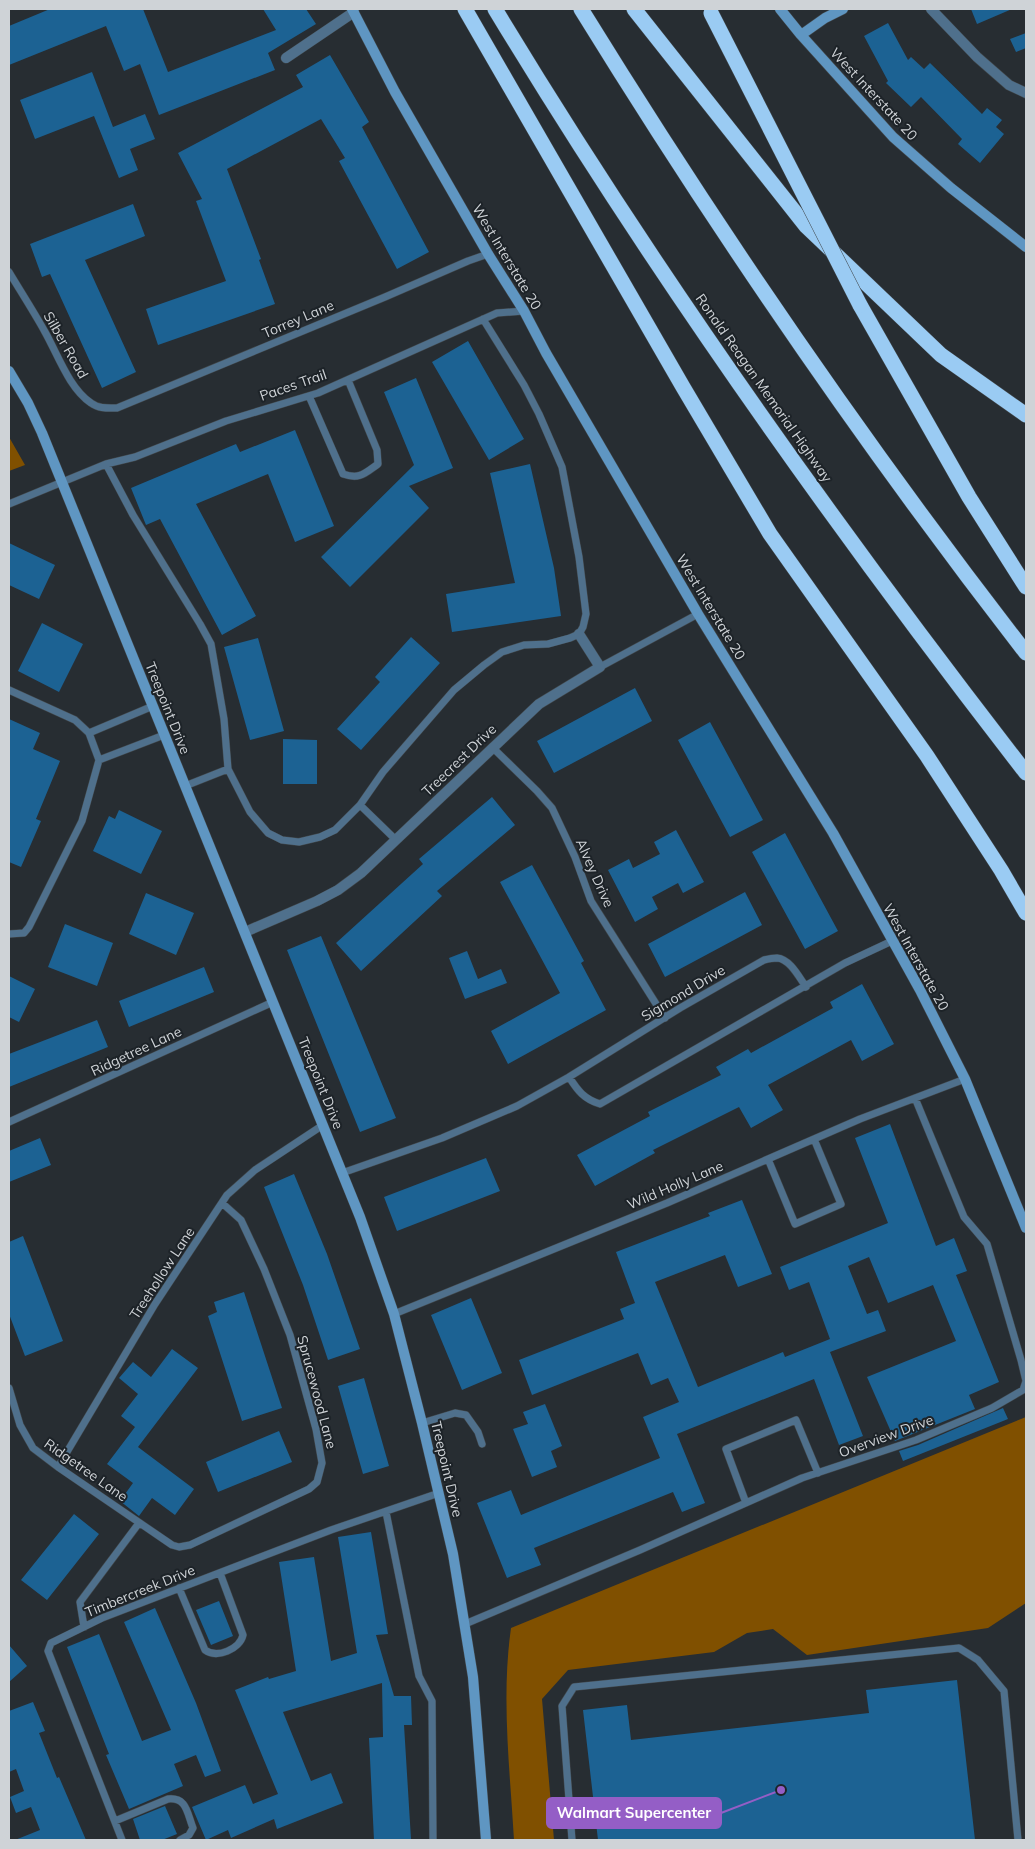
<svg xmlns="http://www.w3.org/2000/svg" width="1035" height="1849" font-family="Mulish,sans-serif">
<style>
.forest{fill:#805000}
.building{fill:#1c6293}
.lines{fill:none;stroke-linecap:round;stroke-linejoin:round}
.lane-casing{stroke:#42484c;stroke-width:8}
.street-casing{stroke:#42484c;stroke-width:11}
.secondary-casing{stroke:#42484c;stroke-width:11}
.highway-casing{stroke:#42484c;stroke-width:16}
.lane{stroke:#4f708c;stroke-width:7}
.street{stroke:#4f708c;stroke-width:10}
.secondary{stroke:#5f96c2;stroke-width:10}
.highway{stroke:#9acbf3;stroke-width:15}
.highway-bridge-casing{stroke:#42484c;stroke-width:16;stroke-linecap:butt}
.highway-bridge{stroke:#9acbf3;stroke-width:15}
.labels{text-anchor:middle;stroke-width:4;stroke-linejoin:round;paint-order:stroke}
.street-label{font-size:14px;fill:#cfd3d7;stroke:#1d2328}
.leader{fill:none;stroke:#945ec6;stroke-width:2}
.callout-dot{fill:#945ec6;stroke:#1d2328;stroke-width:2}
.callout{fill:#945ec6;stroke:#945ec6;stroke-width:2}
.callout-label{font-size:15px;text-anchor:middle;font-weight:bold;fill:#fff}
</style>
<rect width="100%" height="100%" fill="#272d32"/>
<!-- forest -->
<path class="forest" d="M9,437l16,28 -16,6z
M1026,1417v186l-38,25 -181,27 -34,-26 -26,4 -33,19 -146,18 -26,29 12,141h-40c-4,-70 -13,-142 -3,-212z"/>
<!-- building -->
<path class="building" d="M50,9h93l25,63 108,-42 -13,-21h43l10,15 -48,29 7,17 -116,45 -19,-51 -16,7 -18,-45 -97,39v-39z
M971,9h41l-35,15z
M888,23l20,37 3,-3 13,12 6,-6 52,51 5,-6 15,12 -6,7 8,7 -24,29 -22,-19 4,-5 -41,-42 -10,10 -25,-24 2,-2 -24,-45z
M1026,33v15l-10,4 -6,-13z
M330,55l39,67 -7,5 67,125 -32,17 -58,-108 6,-3 -24,-39 -94,50 34,90 -2,1 16,44 -117,41 -12,-36 80,-28 -30,-80 6,-2 -24,-46 125,-66 -7,-12z
M92,72l21,55 32,-13 10,25 -25,10 8,21 -19,8 -25,-62 -59,23 -15,-39z
M133,204l12,32 -60,24 51,112 -34,16 -52,-114 -8,3 -12,-33z
M468,341l56,98 -35,21 -57,-98z
M416,378l37,90 -44,18 20,22 -79,79 -29,-30 93,-92 -30,-73z
M295,430l39,96 -39,16 -27,-68 -72,30 60,112 -34,19 -62,-116 -14,6 -15,-37 105,-44 4,8z
M530,464l24,104 7,48 -109,16 -6,-38 69,-11 -25,-110z
M9,543l46,22 -16,34 -30,-14z
M42,623l41,21 -24,48 -41,-21z
M411,637l29,26 -79,87 -24,-21 43,-47 -5,-5z
M258,638l26,93 -34,9 -26,-93z
M635,688l17,33 -98,52 -17,-32z
M9,719l31,14 -7,16 27,12 -24,58 5,2 -20,46 -12,-5z
M710,722l53,98 -33,17 -52,-97z
M283,739l34,1v44h-34z
M492,797l23,28 -78,66 5,5 -81,75 -25,-28 87,-79 -4,-5z
M119,810l43,21 -21,43 -48,-23 16,-35 6,3z
M676,830l28,52 -21,11 -5,-10 -26,14 6,12 -23,13 -27,-52 21,-11 4,9 27,-14 -6,-12z
M785,833l53,98 -33,18 -53,-97z
M532,865l52,96 -3,2 25,47 -98,54 -17,-33 69,-38 -60,-111z
M745,892l17,33 -97,52 -17,-33z
M146,893l48,20 -18,42 -47,-21z
M65,924l48,19 -16,43 -49,-19z
M321,936l75,182 -36,14 -73,-182z
M467,951l11,28 23,-10 6,14 -42,16 -16,-41z
M204,967l10,25 -85,35 -10,-26z
M9,976l26,13 -16,33 -10,-5z
M862,984l32,60 -32,17 -11,-21 -83,45 15,25 -32,18 -12,-21 -86,43 2,3 -60,33 -18,-31 73,-39 -2,-4 73,-37 -5,-8 32,-18 3,4 82,-45 -3,-6z
M97,1020l11,27 -99,40v-33z
M890,1124l46,122 18,-8 13,33 -11,4 43,107 -30,13 6,14 -80,32 -28,-64 89,-36 -23,-56 -45,18 -19,-46 -21,9 19,48 11,-4 8,21 -56,21 33,84 -24,9 -25,-66 -137,55 28,69 -23,9 -9,-20 -139,56 7,17 -34,13 -30,-75 34,-13 10,25 139,-57 -17,-41 36,-15 -11,-24 -17,7 -13,-32 -106,42 -13,-35 105,-41 -4,-10 15,-6 -19,-51 94,-36 -2,-3 34,-13 30,74 -34,13 -13,-32 -70,27 43,105 85,-35 2,5 45,-18 -21,-57 -20,8 -9,-23 108,-44 -33,-85z
M40,1138l11,27 -42,17v-31z
M486,1158l14,33 -103,40 -13,-34z
M294,1174l33,80 33,95 -32,11 -25,-75 -39,-98z
M23,1236l40,105 -38,15 -16,-42v-72z
M244,1292l38,116 -40,13 -34,-105 9,-4 -3,-10z
M471,1298l31,75 -40,17 -31,-75z
M172,1349l26,19 -60,79 56,42 -19,26 -23,-17 -13,18 -19,-15 13,-18 -26,-19 28,-37 -14,-11 17,-22 -19,-16 14,-16 18,15z
M364,1378l25,88 -26,8 -25,-88z
M545,1404l17,42 -11,5 6,16 -25,10 -19,-48 15,-5 -5,-12z
M1003,1408l5,11 -105,42 -4,-10 19,-6z
M279,1431l13,31 -74,30 -12,-30z
M74,1514l25,20 -52,66 -26,-20z
M371,1532l17,102 -12,1 18,61h17l1,29h-8l7,114 -37,1 -5,-102 14,-1 -1,-54 -99,29 28,69 20,-8 12,30 -66,26 -3,-10 -43,19 -3,-8 -22,10 -14,-33 53,-22 8,19 25,-10 -43,-104 33,-13 1,2 27,-8 -17,-109 35,-5 17,104 26,-8 -19,-116z
M219,1601l14,35 -22,9 -15,-35z
M155,1608l41,95 25,68 -16,6 -9,-22 -22,9 9,22 -54,23 -23,-54 3,-1 -42,-107 32,-13 43,107 29,-11 -47,-108z
M9,1645l18,21 -18,16z
M957,1680l18,160h-377l-15,-130 44,-5 4,35 238,-27 -3,-23z
M33,1702l12,29 -6,2 18,45 2,-1 27,63h-71l25,-10 -9,-23 -15,6 -6,-16 14,-6 -8,-22 -7,3v-61z
M165,1806l12,28 -15,6h-22l-7,-21z"/>
<g class="lines">
<defs>
<path id="lane" d="M9,272c12,20 25,40 36,60 13,23 24,56 46,71 8,6 17,5 26,5l268,-111 83,-36 20,-7
M309,396l34,78c17,6 22,-1 35,-10l-1,-14 -29,-70
M106,464l27,51 67,109 11,20 13,75 4,50 22,43 18,21 14,7 17,2 21,-5 15,-7 25,-25 23,-33 71,-82 30,-25 18,-13 22,-7 24,-1 22,-6 9,-4 4,-7 3,-13 -7,-57 -17,-90 -23,-53 -15,-29 -41,-66
M9,504l97,-40 29,-7 91,-36 92,-28 179,-80 27,-2
M600,667l98,-53
M9,690l66,30 14,13 10,27
M89,733l64,-27
M492,747l45,44 15,17 23,49 16,44 74,117
M99,760l65,-25
M185,786l43,-17
M360,805l36,35
M9,934l15,-1 5,-6 53,-106 17,-61
M569,1077c9,14 15,22 31,27l245,-141 47,-22
M9,1122l264,-120
M768,1159l27,65 46,-20 -27,-65
M342,1173l100,-35 75,-32 52,-29 111,-69 84,-48c4,-1 9,-2 13,-2 13,1 22,19 29,29
M394,1314l273,-111 193,-84 105,-40
M9,1388l11,37 13,23 25,19 114,78 7,2 11,-2 119,-56 8,-7 5,-19 -6,-34 -26,-94 -26,-66 -23,-49 -19,-17
M422,1423l33,-10 11,2 12,17 4,12
M58,1467l97,-163 72,-109 28,-25 68,-45
M746,1503l-20,-54 70,-29 22,53
M386,1512l33,164 13,25 1,139
M179,1588l26,62c12,9 35,-1 38,-15l-23,-62
M465,1624l175,-74 162,-72 114,-38 76,-32 31,-18 3,-9 -5,-21 -34,-116 -23,-27 -49,-119
M84,1627l-4,-25 59,-79
M115,1821l53,-22c19,-2 19,14 25,29l-4,7 -9,5
M122,1840l-74,-189 3,-8 51,-25 229,-88 108,-37
M572,1840l-10,-134 12,-19 385,-39 19,12 26,31 14,149"/>
<path id="street" d="M931,9l46,48 32,28 17,8
M286,58l68,-46
M245,932l72,-31 21,-11 23,-17 178,-169 61,-37 -21,-33"/>
<path id="secondary" d="M352,9l43,83 93,162 36,57 22,42 152,261 135,219 87,157 45,89 61,149
M780,9l21,26 92,102 58,51 75,59
M801,35l24,-17 18,-9
M9,371l19,32 14,30 318,784 34,97 28,109 31,131 20,123 13,163"/>
<path id="highway" d="M465,9l218,378 87,147 157,222 74,114 25,43
M495,9c160,265 341,519 531,764
M581,9c137,222 285,438 445,644
M634,9l172,217 135,129 85,60
M860,305l109,192 57,90"/>
</defs>
<!-- lane casing -->
<use href="#lane" class="lane-casing"/>
<!-- street casing -->
<use href="#street" class="street-casing"/>
<!-- secondary casing -->
<use href="#secondary" class="secondary-casing"/>
<!-- highway casing -->
<use href="#highway" class="highway-casing"/>
<!-- lane -->
<use href="#lane" class="lane"/>
<!-- street -->
<use href="#street" class="street"/>
<!-- secondary -->
<use href="#secondary" class="secondary"/>
<!-- highway -->
<use href="#highway" class="highway"/>
<defs>
<path id="highway-bridge" d="M711,13l149,292"/>
</defs>
<!-- highway-bridge casing -->
<use href="#highway-bridge" class="highway-bridge-casing"/>
<!-- highway-bridge -->
<use href="#highway-bridge" class="highway-bridge"/>
</g>
<g class="labels">
<!-- street labels -->
<g class="street-label">
<text transform="translate(874 94) rotate(47)" y="5">West Interstate 20</text>
<text transform="translate(507 257) rotate(59)" y="5">West Interstate 20</text>
<text transform="translate(298 319) rotate(-23)" y="5">Torrey Lane</text>
<text transform="translate(66 345) rotate(60)" y="5">Silber Road</text>
<text transform="translate(293 385) rotate(-19)" y="5">Paces Trail</text>
<text transform="translate(764 388) rotate(55)" y="5">Ronald Reagan Memorial Highway</text>
<text transform="translate(711 607) rotate(59)" y="5">West Interstate 20</text>
<text transform="translate(168 708) rotate(68)" y="5">Treepoint Drive</text>
<text transform="translate(459 760) rotate(-44)" y="5">Treecrest Drive</text>
<text transform="translate(595 873) rotate(66)" y="5">Alvey Drive</text>
<text transform="translate(916 957) rotate(61)" y="5">West Interstate 20</text>
<text transform="translate(683 993) rotate(-31)" y="5">Sigmond Drive</text>
<text transform="translate(136 1051) rotate(-25)" y="5">Ridgetree Lane</text>
<text transform="translate(321 1083) rotate(68)" y="5">Treepoint Drive</text>
<text transform="translate(675 1185) rotate(-23)" y="5">Wild Holly Lane</text>
<text transform="translate(162 1273) rotate(-57)" y="5">Treehollow Lane</text>
<text transform="translate(317 1392) rotate(75)" y="5">Sprucewood Lane</text>
<text transform="translate(886 1436) rotate(-20)" y="5">Overview Drive</text>
<text transform="translate(447 1469) rotate(77)" y="5">Treepoint Drive</text>
<text transform="translate(86 1470) rotate(35)" y="5">Ridgetree Lane</text>
<text transform="translate(140 1591) rotate(-22)" y="5">Timbercreek Drive</text>
</g>
</g>
<!-- callouts -->
<path class="leader" d="M781 1790L721 1813"/>
<circle class="callout-dot" cx="781" cy="1790" r="5"/>
<rect class="callout" x="547" y="1798" width="174" height="30" rx="5"/>
<g class="callout-label">
<text x="634" y="1818">Walmart Supercenter</text>
</g>
<!-- border -->
<rect width="1035" height="1849" fill="none" stroke="#cfd3d7" stroke-width="20"/>
</svg>
